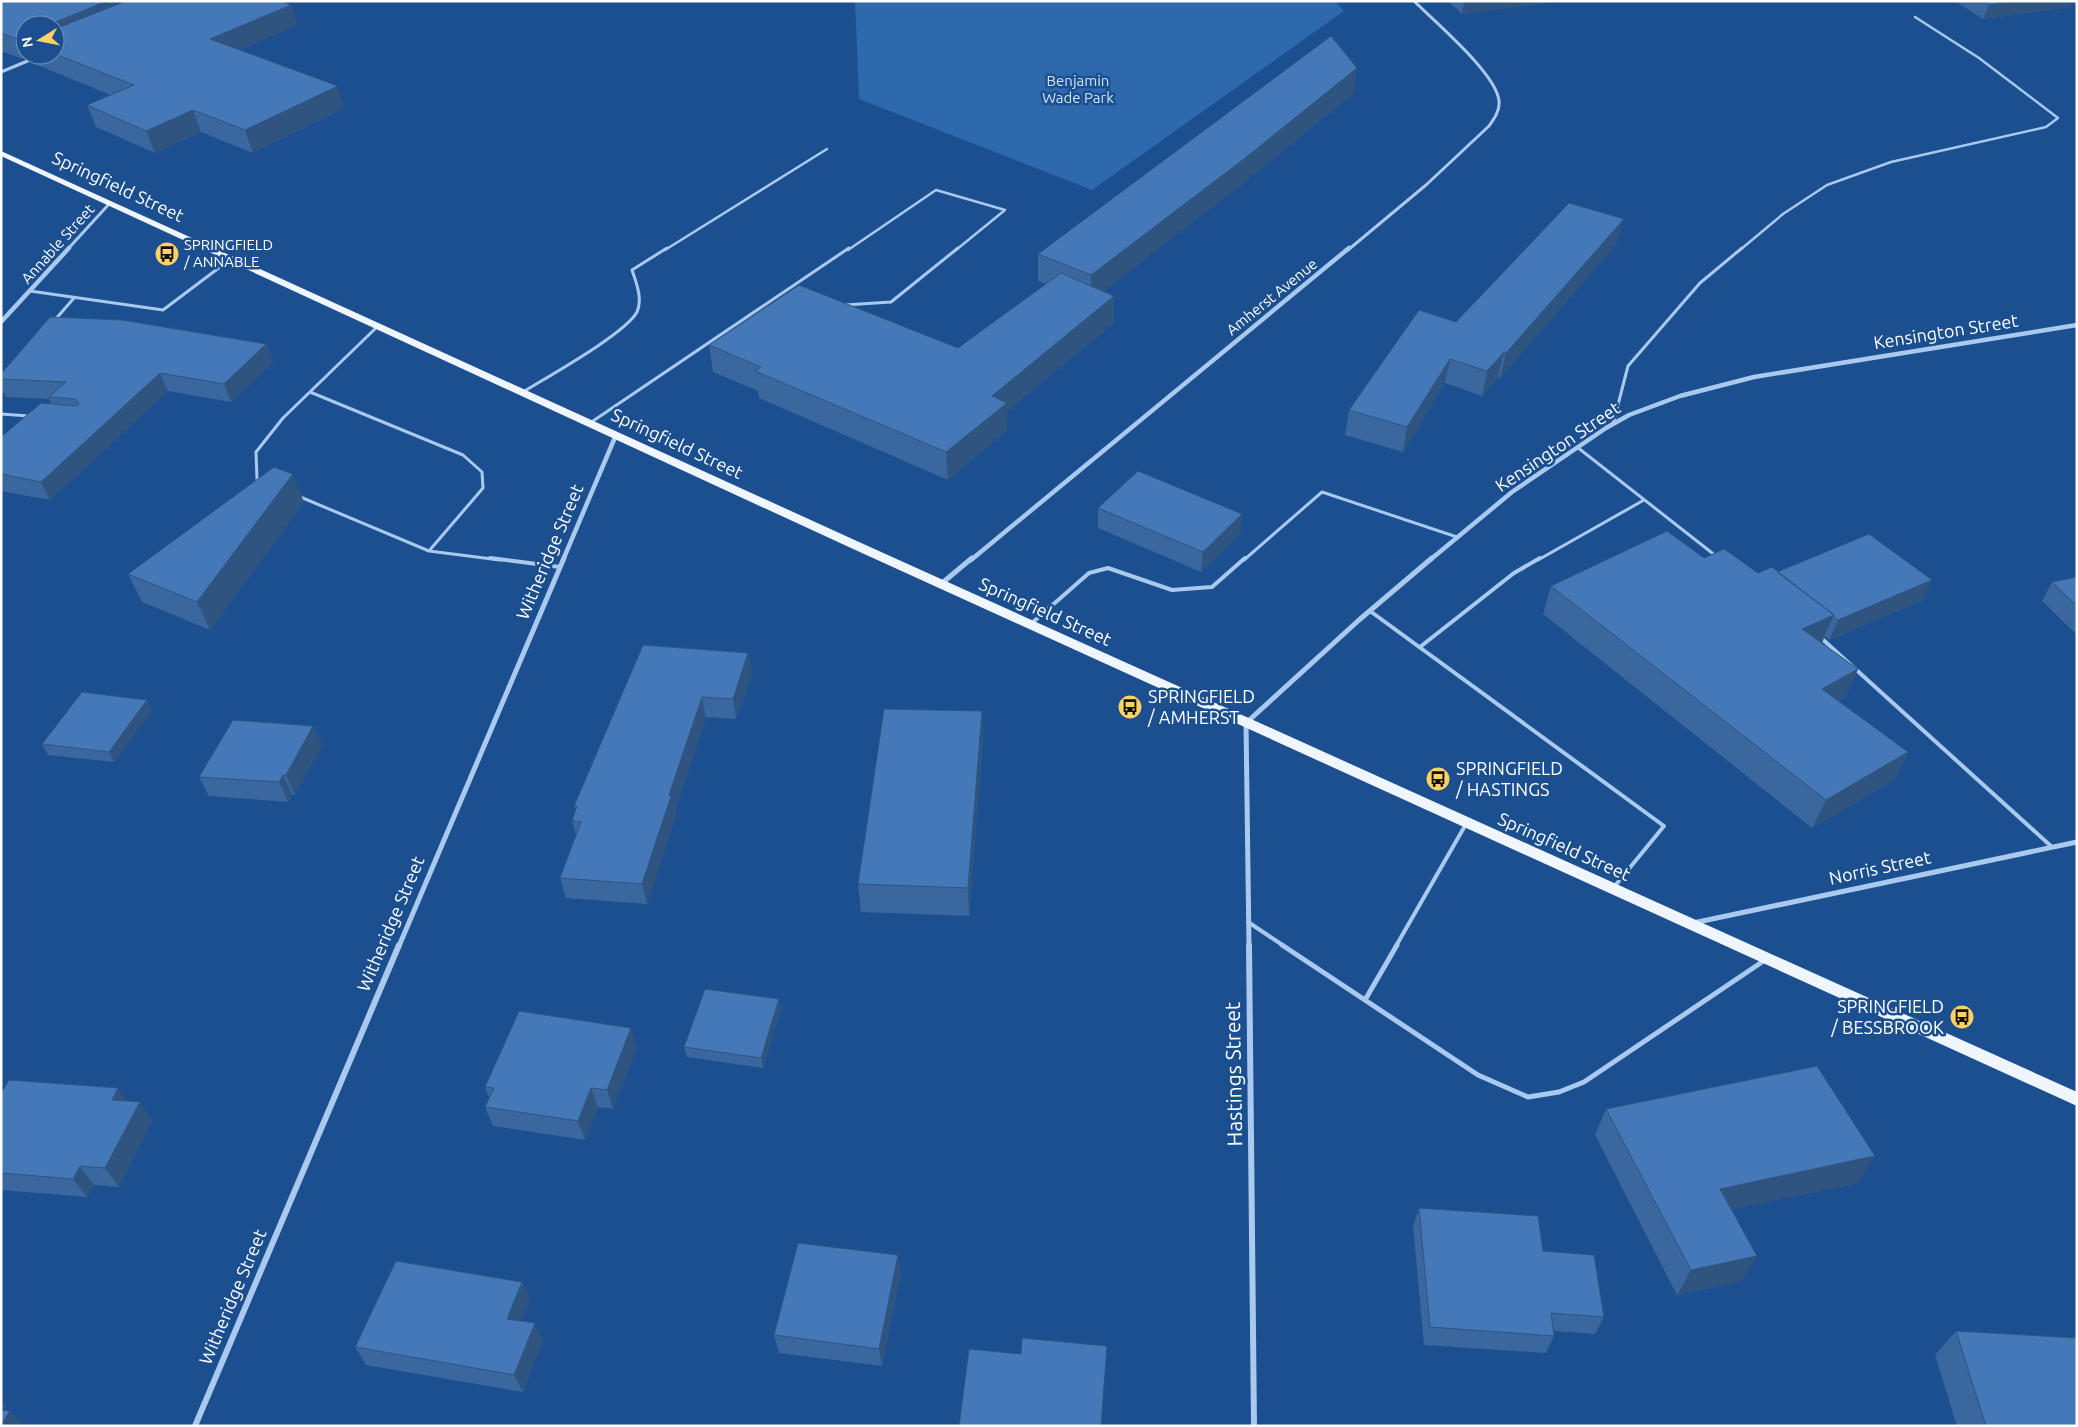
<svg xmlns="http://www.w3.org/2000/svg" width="2078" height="1427" font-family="Ubuntu,sans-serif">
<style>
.green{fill:#2e69ad}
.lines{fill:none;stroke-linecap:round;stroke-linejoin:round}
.lane-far3{stroke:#a9c9ee;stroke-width:2.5}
.lane-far2{stroke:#a9c9ee;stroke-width:3}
.lane-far1{stroke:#a9c9ee;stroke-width:4}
.lane{stroke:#a9c9ee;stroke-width:5}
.street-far3{stroke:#a9c9ee;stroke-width:3}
.street-far2{stroke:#a9c9ee;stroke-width:4.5}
.street-far1{stroke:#a9c9ee;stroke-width:5}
.street{stroke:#a9c9ee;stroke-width:6}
.primary{fill:#f0f6ff;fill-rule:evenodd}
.wall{fill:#3a679d;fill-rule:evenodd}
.shaded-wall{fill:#305480}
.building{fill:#4478b7;stroke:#305480}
.labels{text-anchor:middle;stroke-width:5;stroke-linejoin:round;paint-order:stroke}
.far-park-label{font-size:15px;fill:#cfe3fa;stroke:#1b4f8f}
.far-street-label{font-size:15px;fill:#fff;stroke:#1b4f8f}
.far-poi-label{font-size:15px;fill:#fff;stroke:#1b4f8f;text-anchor:start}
.street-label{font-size:18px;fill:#fff;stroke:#1b4f8f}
.poi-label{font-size:18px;fill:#fff;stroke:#1b4f8f;text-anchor:start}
.near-street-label{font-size:21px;fill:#fff;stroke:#1b4f8f}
</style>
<rect width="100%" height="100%" fill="#1b4f8f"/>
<!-- green -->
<path class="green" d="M855,1h480l9,10 -252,179 -233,-91z"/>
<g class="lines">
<!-- lane-far3 -->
<path class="lane-far3" d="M665,250l162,-101
M848,250l88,-60 69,20 -49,40
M1740,250l43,-36 44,-29 64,-23 155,-35 12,-9 -79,-60 -64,-41"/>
<!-- lane-far2 -->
<path class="lane-far2" d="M30,291l133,19 69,-52
M845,305l46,-3 67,-54
M54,321l20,-23
M310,392l153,63 19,17 1,16 -54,63
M523,392c24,-15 102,-58 114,-80 6,-13 -1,-30 -5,-42l35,-22
M1,414l28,2
M590,423l259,-175
M1613,424l15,-58 72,-83 42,-35
M1577,447l139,109
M261,481l-4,-2 -1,-27 27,-34 95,-92
M298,496l131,55 71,9
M1244,560l78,-68 135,45
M1538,560l106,-60"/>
<!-- lane-far1 -->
<path class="lane-far1" d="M490,558l70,9
M1370,611l294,215 -50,61
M1032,623l57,-50 19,-5 64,22 40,-3 33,-29
M1820,637l232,210
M1420,647l94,-74 26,-15
M1248,922l36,24
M1396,946l70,-122"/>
<!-- lane -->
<path class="lane" d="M1282,945l196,130 50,22 31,-5 25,-10 181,-122
M1365,1000l32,-55"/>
<!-- street-far3 -->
<path class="street-far3" d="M1,72l41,-17
M67,250l43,-47
M1348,250l78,-65 63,-59c5,-7 11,-15 10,-25 -2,-27 -65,-80 -85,-100"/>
<!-- street-far2 -->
<path class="street-far2" d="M1,322l68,-74
M563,560l53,-125
M971,560l378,-312
M1430,560l82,-68 94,-64 23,-13 51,-19 74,-19 323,-52"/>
<!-- street-far1 -->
<path class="street-far1" d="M941,584l31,-26
M1693,923l384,-81
M399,946l165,-388
M1249,946l-3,-223 113,-103 73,-62"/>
<!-- street -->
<path class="street" d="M1249,945l5,481
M195,1426l204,-481"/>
<!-- primary -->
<path class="primary" d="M1,151l858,391 1218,550v14l-1226,-558 -850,-392z"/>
</g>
<!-- wall -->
<path class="wall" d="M1,1l290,4 6,20 -57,25 104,58 -91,45 -52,-21 -46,21 -59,-26 -9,-22 24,-10 -79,-32 -2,-6 -7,2 -22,-8zM25,25h30v30h-30z
M1448,1h112l-98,13z
M1955,1h117l-2,6 -87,12z
M1354,93l-112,91 -139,107 11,32 -107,88v19l-59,50 -189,-82 -1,-7 -45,-19 -4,-27 249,3 88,-64 -8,-3v-27z
M1617,243l-117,135 -2,-1 -16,19 -37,-13 -42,69 -58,-17 4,-25 107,-88z
M266,344l7,18 -42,40 -63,-11 -118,109 -49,-9v-54l51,-33 -3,-5 -43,-2 -5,-9v-14z
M304,502l-94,128 -68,-28 -14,-28z
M1098,508l144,6 -2,20 -39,38 -103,-44z
M1704,558l54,15 19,-1 146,28 -94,40 -4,-4 -3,7 36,26 -13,28 -6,4 69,51 -14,28 -82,48 -269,-214 8,-28z
M2077,577v58l-35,-34 10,-19z
M748,653l4,20 -16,46 -30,-2 -31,94 1,4 -29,89 -81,-6 -6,-20 16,-43 -4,-14 4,-10 -2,-5z
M152,710l-38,52 -66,-7 -6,-11z
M982,711l1,29 -14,176 -108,-4 -3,-28z
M313,726l9,19 -27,50 -3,-1 -4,8 -79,-6 -10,-19z
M779,999l2,10 -18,59 -76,-11 -3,-10z
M637,1047l-24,62 -15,-2 -13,33 -92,-14 -8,-19 4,-9 -4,-11z
M1,1093l139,9 12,19 -33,66 -25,-2 -7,12 -86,-7z
M1606,1109l252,74 -126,26 10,72 -65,14 -82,-160z
M1419,1208l185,109 -9,17 -41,-3v5l-8,17 -122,-8 -11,-119z
M901,1273l-19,93 -103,-13 -5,-18z
M522,1282l8,18 -9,21 22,19 -20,52 -157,-27 -11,-18z
M1956,1331l121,95h-120l-22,-71z"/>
<!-- shaded-wall -->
<path class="shaded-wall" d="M107,1h59l-111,46v-22h-7z
M1464,1h96l-98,13z
M2014,1h58l-2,6 -87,12 6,-14z
M291,5l6,20 -80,35 -7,-21z
M25,34v8h-2l2,4v9h4l1,2 -7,2 -9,-21z
M1357,68l-3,25 -112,91 -152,118 1,-27z
M338,86l6,22 -91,45 -8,-23z
M193,110l8,22 -46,21 -9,-22z
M1624,219l-7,24 -117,135 6,-25z
M1114,296v27l-107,88v19l-59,50 -2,-28 46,-56z
M266,344l7,18 -42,40 -7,-18z
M1504,352l-6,25 -16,19 5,-25z
M1450,359l-5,24 -42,69 4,-25z
M160,373l8,18 -118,109 -9,-18z
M293,474l11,28 -94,128 -13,-28z
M1242,514l-2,20 -39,38 2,-20z
M1932,580l-9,20 -94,40 9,-20z
M1834,615l-13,28 -19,-14z
M748,653l4,20 -16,46 -3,-20z
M1858,669l-13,28 -35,20 12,-28z
M702,697l4,20 -31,94 1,4 -29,89 -5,-20 27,-89z
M147,700l5,10 -38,52 -5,-10z
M982,711l1,29 -14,176 -1,-28z
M313,726l9,19 -27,50 -9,-20z
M1908,752l-14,28 -82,48 14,-28z
M283,775l9,19 -4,8 -9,-20z
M779,999l2,10 -18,59 -2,-10z
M631,1028l6,19 -24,62 -6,-19z
M118,1088l13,19 -19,-7z
M591,1088l7,19 -13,33 -7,-19z
M140,1102l12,19 -33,66 -14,-19z
M1875,1156l-17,27 -152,32 14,-26z
M80,1166l14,19 -7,12 -14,-18z
M898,1255l3,18 -19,93 -3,-17z
M1757,1256l-15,25 -65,14 14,-25z
M522,1282l8,18 -15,36 -8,-17z
M535,1323l8,17 -20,52 -9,-17z
M1,1400l6,6 -6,9z
M10,1411l14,15h-23z"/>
<!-- building -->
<path class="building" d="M1,1h106l-59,24h-23v9l-11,4 -13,-5z
M126,1h155l10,4 -81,34 128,47 -93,44 -52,-20 -47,21 -59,-26 47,-20 -79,-31v-25z
M1984,1h30l-25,4z
M1331,36l26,32 -113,91 -153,116 -53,-21z
M1569,203l55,16 -118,134 -2,-1 -17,19 -37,-12 -43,68 -58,-17 70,-100 37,12z
M1061,273l53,23 -122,100 15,7 -61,49 -191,-81 6,-4 -52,-22 90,-60 159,63z
M50,317l72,3 144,24 -42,40 -64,-11 -119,109 -40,-8v-37l40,-34 34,3 4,-2 -3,-5 -27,-2 17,-15 -65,-3v-5z
M274,467l19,7 -96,128 -69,-28z
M1138,471l104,43 -39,38 -105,-44z
M1667,531l37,27 20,-9 34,24 14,-6 62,48 -32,14 56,40 -36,20 86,63 -82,48 -275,-214z
M1869,534l63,46 -94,40 -5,-3 1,-2 -57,-43z
M2077,577v29l-25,-24z
M643,645l105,8 -15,46 -31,-2 -33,98 2,1 -29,88 -82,-6 21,-56 -9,-1 5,-15h-3z
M82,692l65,8 -38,52 -67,-8z
M884,709l98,2 -14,177 -110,-4z
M233,720l80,6 -27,49h-3l-4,7 -80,-5z
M705,989l74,10 -18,59 -77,-11z
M519,1011l112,17 -24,62 -16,-2 -13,33 -93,-14 9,-19 -9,-1z
M1817,1066l58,90 -155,33 37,67 -66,14 -85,-161z
M9,1080l109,8 -6,12 28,2 -35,66 -25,-2 -7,13 -72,-6v-80z
M1419,1208l119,8 5,35 51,4 10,62 -53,-4 3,23 -124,-9z
M798,1243l100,12 -19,94 -105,-14z
M396,1261l126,21 -15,37 28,4 -21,52 -159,-28z
M1956,1331l121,7v88h-91z
M1022,1338l85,8 -6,80h-142l10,-77 52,5z
M1,1410l9,1 -9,14z"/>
<!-- icons -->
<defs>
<symbol id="bus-disc" viewBox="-11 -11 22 22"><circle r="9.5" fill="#ffd166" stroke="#1b4f8f"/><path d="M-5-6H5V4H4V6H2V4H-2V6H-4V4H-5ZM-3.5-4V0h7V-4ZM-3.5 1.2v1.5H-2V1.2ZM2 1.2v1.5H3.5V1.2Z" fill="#111"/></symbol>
</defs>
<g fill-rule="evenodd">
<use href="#bus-disc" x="153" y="240" width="28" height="28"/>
<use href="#bus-disc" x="1116" y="693" width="28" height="28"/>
<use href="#bus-disc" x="1424" y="765" width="28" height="28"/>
<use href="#bus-disc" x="1948" y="1003" width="28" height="28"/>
</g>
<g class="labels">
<!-- far-park labels -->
<g class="far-park-label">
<text x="1078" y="86">Benjamin<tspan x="1078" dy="17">Wade Park</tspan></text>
</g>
<!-- far-street labels -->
<g class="far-street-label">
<text transform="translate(58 244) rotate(-48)" y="5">Annable Street</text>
<text transform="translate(1272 297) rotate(-39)" y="5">Amherst Avenue</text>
</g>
<!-- far-poi labels -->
<g class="far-poi-label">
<text x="184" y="250">SPRINGFIELD<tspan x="184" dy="17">/ ANNABLE</tspan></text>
</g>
<!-- street labels -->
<g class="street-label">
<text transform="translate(118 187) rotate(25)" y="6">Springfield Street</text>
<text transform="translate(1946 332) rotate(-9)" y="6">Kensington Street</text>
<text transform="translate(677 444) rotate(25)" y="6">Springfield Street</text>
<text transform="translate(1558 447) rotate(-34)" y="6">Kensington Street</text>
<text transform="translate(550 552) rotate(-67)" y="6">Witheridge Street</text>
<text transform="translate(1045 612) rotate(24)" y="6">Springfield Street</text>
<text transform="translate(1564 847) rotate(24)" y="6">Springfield Street</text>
<text transform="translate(1880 868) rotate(-12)" y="6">Norris Street</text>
<text transform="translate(391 924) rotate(-67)" y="6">Witheridge Street</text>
<text transform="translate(233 1297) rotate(-67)" y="6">Witheridge Street</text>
</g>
<!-- poi labels -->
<g class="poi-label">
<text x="1148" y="703">SPRINGFIELD<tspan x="1148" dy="21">/ AMHERST</tspan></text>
<text x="1456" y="775">SPRINGFIELD<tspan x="1456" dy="21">/ HASTINGS</tspan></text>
<text x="1944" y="1013" text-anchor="end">SPRINGFIELD<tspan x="1944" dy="21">/ BESSBROOK</tspan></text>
</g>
<!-- near-street labels -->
<g class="near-street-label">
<text transform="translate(1234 1074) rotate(-91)" y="7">Hastings Street</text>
</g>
</g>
<!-- border -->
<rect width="2078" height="1427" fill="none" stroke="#ffffff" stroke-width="5"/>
<!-- north arrow -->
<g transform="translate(40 40) rotate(260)"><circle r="24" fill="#1b4f8f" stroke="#7695bc"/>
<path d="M0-4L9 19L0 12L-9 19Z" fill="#ffd166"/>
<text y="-8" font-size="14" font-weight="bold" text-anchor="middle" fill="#ffffff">N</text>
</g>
</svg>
